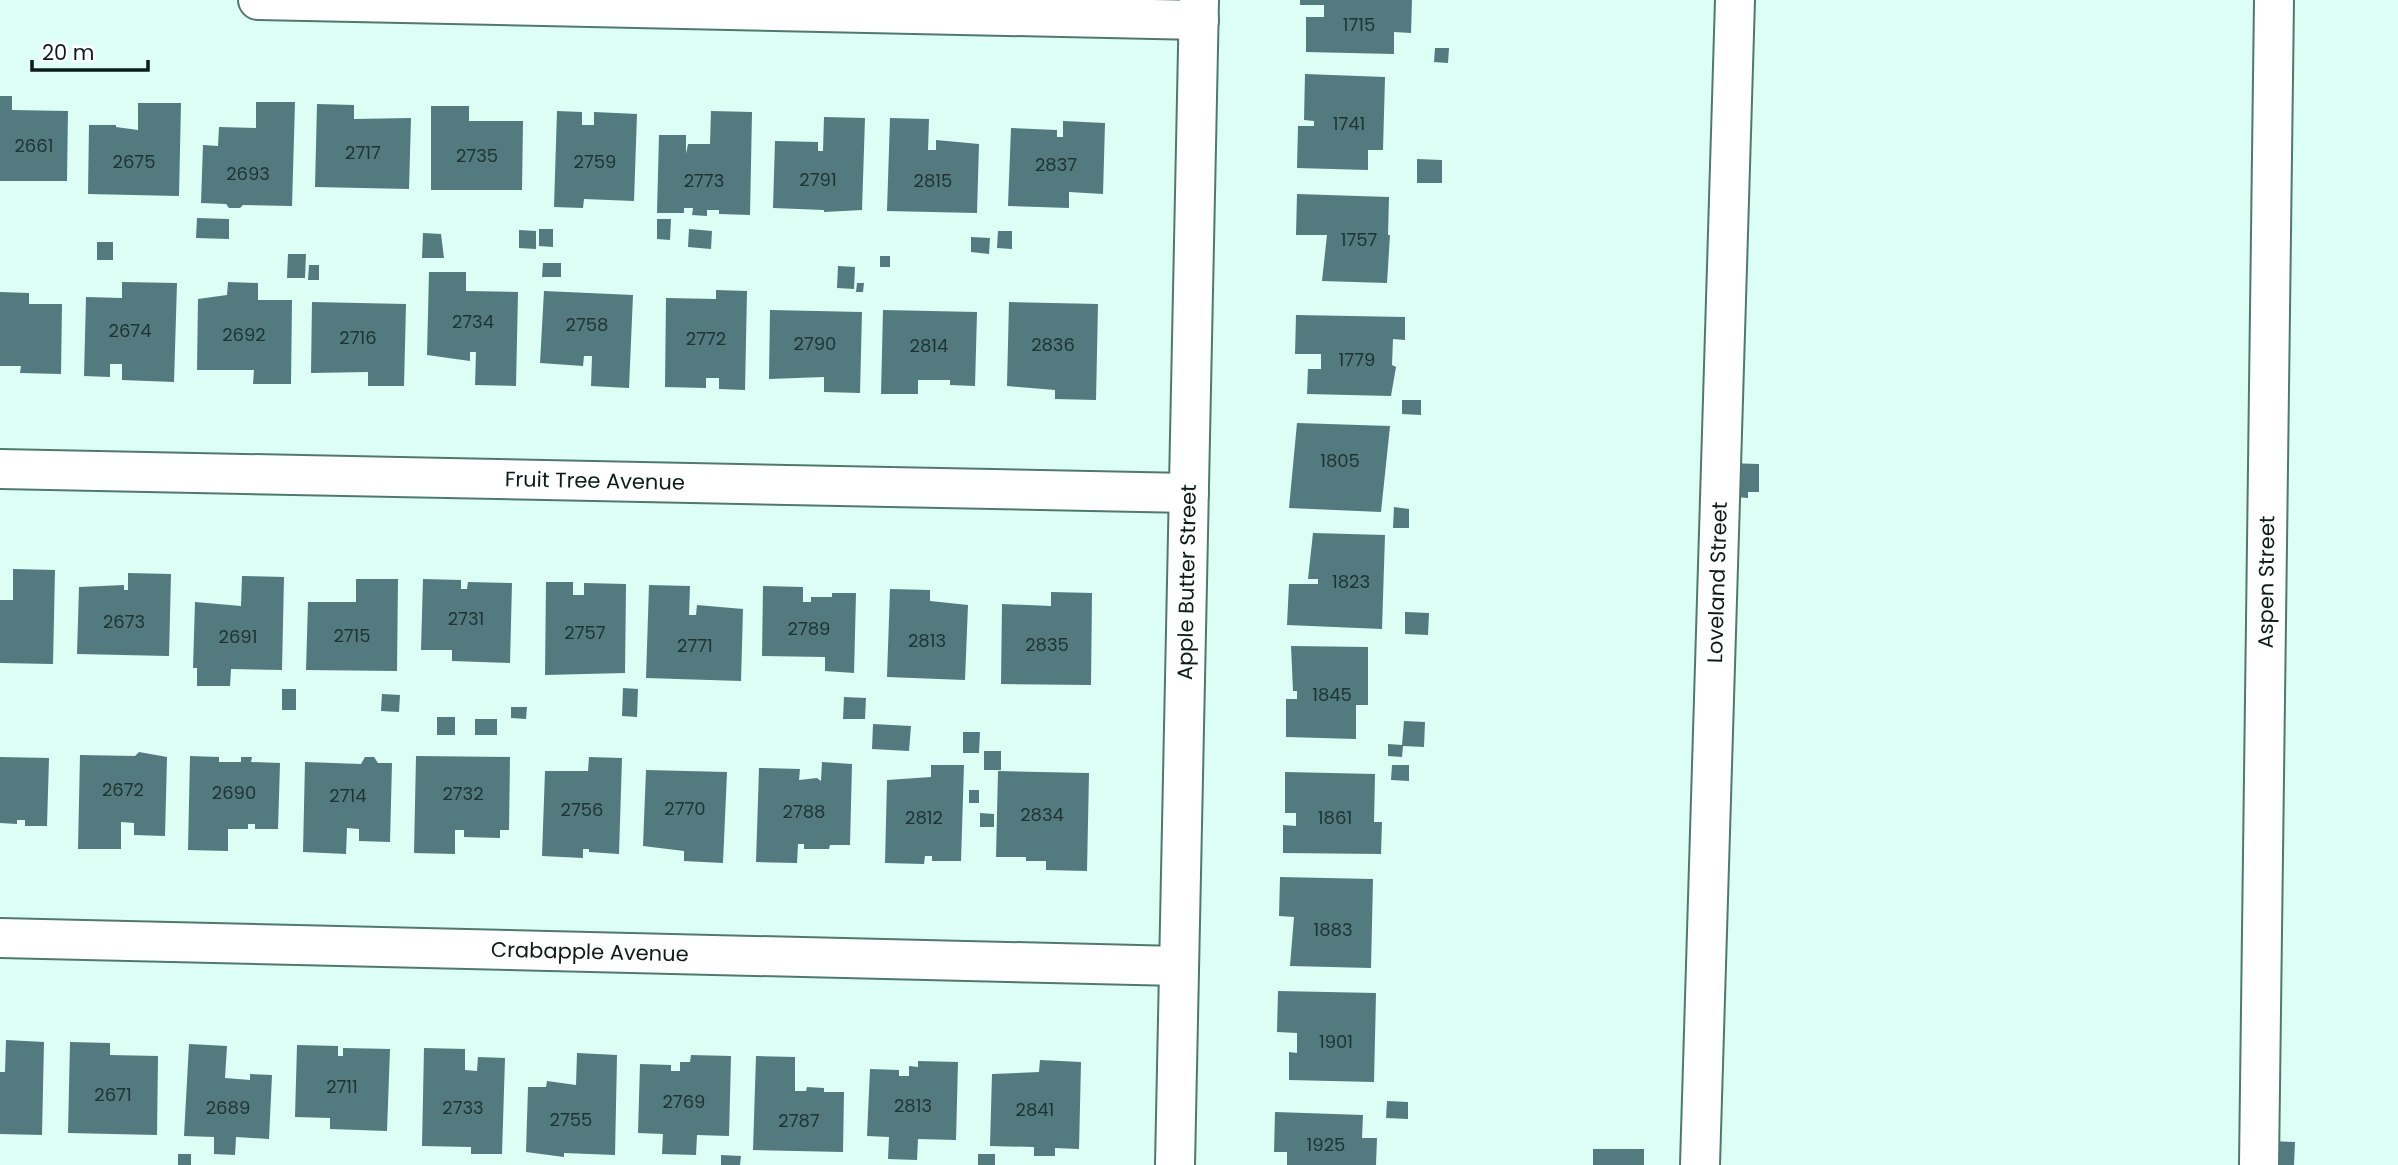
<svg xmlns="http://www.w3.org/2000/svg" width="2398" height="1165" font-family="Poppins,sans-serif">
<style>
.building{fill:#527a7f}
.lines{fill:none;stroke-linecap:round;stroke-linejoin:round}
.street-casing{stroke:#51786e;stroke-width:42}
.street{stroke:#fff;stroke-width:38}
.labels{text-anchor:middle;stroke-width:6;stroke-linejoin:round;paint-order:stroke}
.number-label{font-size:18px;fill:#1e3432}
.street-label{font-size:21px;fill:#0c1c18;stroke:#fff}
</style>
<rect width="100%" height="100%" fill="#dcfef5"/>
<!-- building -->
<path class="building" d="M1300,0h112l-1,33 -17,-1v22l-88,-2v-35h18v-12h-24z
M1435,48h14l-1,15 -14,-1z
M1305,74l80,3 -2,73h-15v20l-71,-2 1,-42h16v-5l-10,-1z
M0,96h12v14l56,1 -1,70h-67z
M256,102h39l-3,104 -49,-1 -3,3h-11l-3,-4 -25,-1 2,-58 15,1 1,-19 37,1z
M138,103h43l-2,93 -91,-2 1,-69h27v2l22,3z
M317,104l37,1v14l57,-1 -2,71 -94,-2z
M431,106h38v15h54l-1,69h-91z
M557,111l25,1v13h12v-13l43,2 -3,87 -50,-2 -1,9 -29,-1z
M711,111l41,1 -2,103 -31,-1v-4h-12v6l-15,-1 1,-7h-9v5h-27l2,-78h27v19l2,-10h22z
M824,117l41,1 -3,92 -38,2v-2l-51,-2 2,-67 43,1v9h5z
M890,118l39,1 -1,31h8v-10l43,4 -2,69 -90,-2z
M1063,121l42,2 -2,71 -34,-2v16l-61,-2 3,-78 46,2v7h6z
M1417,159l25,1v23h-25z
M1297,194l92,3 -1,38h2l-3,48 -65,-2 5,-46h-31z
M197,218l32,1v20l-33,-1z
M657,219h14l-1,21 -13,-1z
M539,229h14v18l-14,-1z
M689,229l23,2 -1,18 -23,-2z
M519,230l17,1v18l-17,-1z
M998,231h14v18l-15,-1z
M423,233l18,1 3,24h-22z
M971,237l19,1 -1,16 -18,-2z
M97,242h16v18h-16z
M288,254h18l-1,24h-18z
M880,256h10v11h-10z
M543,263h18v14h-19z
M309,265h10v15h-11z
M838,266l17,1 -1,22 -17,-1z
M429,272h37v19l52,1 -2,94 -41,-1 1,-33h-6v9l-43,-6z
M122,282l55,1 -3,99 -52,-2v-16h-12v13l-26,-1 2,-79 36,1z
M228,282l30,1v17h34l-1,84h-38l1,-14h-57l1,-71 29,-4z
M857,283h7l-1,9h-7z
M716,290l31,1 -2,99 -26,-1v-11h-13v10l-41,-1 1,-89 50,1z
M544,291l89,4 -4,93 -38,-2 1,-30h-8l-1,10 -43,-3z
M0,292l29,1v11h33l-1,70 -41,-1 1,-7h-21z
M312,302l94,2 -2,82h-36v-14l-57,1z
M1009,302l89,2 -2,96 -41,-1v-9l-48,-4z
M770,310l92,2 -2,81 -36,-1v-15l-55,2z
M883,310l94,2 -2,74 -25,-1v-5h-32v14h-37z
M1296,315l109,2v23l-12,-1 -1,26 4,2 -5,29 -84,-2 1,-25h13v-15h-26z
M1402,400h19v15l-19,-1z
M1297,423l93,3 -9,86 -92,-4z
M1726,463l33,1v28h-11v6l-13,-1z
M1394,507l15,2v19h-16z
M1313,533l72,2 -3,94 -95,-4 2,-41h29v-5h-10z
M13,569l42,1 -2,94 -53,-1v-63h13z
M128,573l43,1 -2,82 -92,-2 2,-67 45,-2v5h4z
M242,576l42,1 -2,93 -51,-1 -1,17h-33v-18h-4l2,-66 46,4z
M356,579h42l-1,92 -91,-1 2,-68h48z
M423,579l38,1v9h6l1,-7 44,1 -2,80 -58,-2v-11h-31z
M546,582h27v13h11v-12l42,1 -1,89 -80,2z
M649,585l41,1 -1,29h7l1,-10 46,4 -2,72 -95,-3z
M763,586l40,1v15h8v-5h21v-4h24l-2,80 -29,-2v-14l-63,-1z
M890,589l40,1v11l38,4 -3,75 -78,-3z
M1051,592l41,1 -1,92 -90,-1 1,-80 49,2z
M1405,612l24,1 -1,22 -23,-1z
M1291,646l77,1v58h-12v34l-70,-2v-38h11v-8h-4z
M623,688l15,1 -1,28 -15,-1z
M282,689h14v21h-14z
M382,694l18,1 -1,17 -18,-1z
M844,697l22,1 -1,21h-22z
M511,707h16l-1,12 -15,-1z
M437,717h18v18h-18z
M475,719h22v16h-22z
M1404,721l21,1 -1,25 -21,-1 -1,11 -14,-1v-12l14,1z
M873,724l38,2 -2,25 -37,-2z
M963,732h17l-1,21h-16z
M984,751h17v19h-17z
M139,752l28,5 -2,79 -31,-1v-12l-13,-1v27h-43l2,-94 55,1z
M190,756l29,1v5h22v-5h11l-1,5 29,1 -2,66h-23v-5h-7v5h-20v22l-40,-1z
M416,756l94,1 -1,73h-9v8l-36,-1v-7h-9v24l-41,-1z
M0,757l49,1 -2,68h-22v-6h-8v4l-17,-1z
M365,757h9l4,6h14l-2,79 -31,-1v-12l-12,-1 -1,26 -43,-2 2,-90 56,2z
M589,757l33,1 -3,96 -30,-2v-3h-6v9l-41,-2 3,-85h43z
M822,762l30,2 -2,81h-20l-1,4h-25v-5h-6l-1,19 -41,-1 3,-94 41,1 -1,11 18,-2 4,3z
M931,765h33l-3,96h-29v-5h-7l-1,8 -39,-1 2,-83 44,-3z
M1392,765h17v16l-18,-1z
M646,770l81,2 -4,91 -39,-2v-10l-41,-5z
M998,771l91,2 -2,98 -41,-1v-9h-20v-4h-30z
M1285,772l90,2 -1,48h8l-1,32 -98,-1v-28l13,1v-13h-11z
M969,790h10v13h-10z
M980,813l14,1v13h-14z
M1280,877l93,2 -2,89 -81,-2 4,-49 -15,-1z
M1278,991l98,2 -2,89 -85,-2v-28l8,1v-20l-20,-1z
M6,1040l38,2 -2,93 -42,-1v-62h5z
M70,1042l40,1v12l48,1 -1,79 -89,-2z
M189,1044l38,2 -2,32 25,2v-6l22,1 -3,64 -33,-2 -1,18 -21,-1v-17l-30,-1z
M297,1045l41,1v10h5v-8l47,1 -3,82 -57,-2v-11l-35,-1z
M424,1048l41,1v21l12,1 1,-14 27,1 -3,96h-31v-7l-49,-1z
M577,1053l40,2 -2,100 -51,-2v4l-38,-5 2,-65h18l1,-6 29,4z
M691,1055l40,1 -2,80 -32,-1 -1,20 -34,-1 1,-20 -25,-1 2,-69 31,1v6h9v-9h10z
M756,1056l39,1v34h11l1,-4 17,1v4h20l-1,60 -90,-2z
M1040,1060l41,2 -2,87 -24,-1v8h-21v-9l-44,-1 2,-72 47,-2z
M918,1061l40,1 -2,78 -38,-1 -1,21 -29,-1 1,-22 -22,-1 3,-67 29,1v6h10v-10l9,1z
M1387,1101l21,1v17l-22,-1z
M1275,1112l88,3 -1,23h15l-1,27h-89v-13h-13z
M2243,1140l52,2 -1,23h-52z
M1593,1149h51v16h-51z
M178,1154h13v11h-13z
M978,1154h17v11h-17z
M721,1155l20,1 -1,9h-19z"/>
<g class="lines">
<defs>
<g id="street">
<path d="M258,0l941,20"/>
<path id="s1" d="M0,469l1189,24"/>
<path id="s2" d="M0,938l1179,28"/>
<path id="s3" d="M1175,1165l24,-1165"/>
<path id="s4" d="M1700,1165l35,-1165"/>
<path id="s5" d="M2259,1165l15,-1165"/>
</g>
</defs>
<!-- street casing -->
<use href="#street" class="street-casing"/>
<!-- street -->
<use href="#street" class="street"/>
</g>
<g class="labels">
<!-- number labels -->
<g class="number-label">
<text x="1359" y="31">1715</text>
<text x="1349" y="130">1741</text>
<text x="34" y="152">2661</text>
<text x="363" y="159">2717</text>
<text x="477" y="162">2735</text>
<text x="134" y="168">2675</text>
<text x="595" y="168">2759</text>
<text x="1056" y="171">2837</text>
<text x="248" y="180">2693</text>
<text x="818" y="186">2791</text>
<text x="704" y="187">2773</text>
<text x="933" y="187">2815</text>
<text x="1359" y="246">1757</text>
<text x="473" y="328">2734</text>
<text x="587" y="331">2758</text>
<text x="130" y="337">2674</text>
<text x="244" y="341">2692</text>
<text x="358" y="344">2716</text>
<text x="706" y="345">2772</text>
<text x="815" y="350">2790</text>
<text x="1053" y="351">2836</text>
<text x="929" y="352">2814</text>
<text x="1357" y="366">1779</text>
<text x="1340" y="467">1805</text>
<text x="1351" y="588">1823</text>
<text x="466" y="625">2731</text>
<text x="124" y="628">2673</text>
<text x="809" y="635">2789</text>
<text x="585" y="639">2757</text>
<text x="352" y="642">2715</text>
<text x="238" y="643">2691</text>
<text x="927" y="647">2813</text>
<text x="1047" y="651">2835</text>
<text x="695" y="652">2771</text>
<text x="1332" y="701">1845</text>
<text x="123" y="796">2672</text>
<text x="234" y="799">2690</text>
<text x="463" y="800">2732</text>
<text x="348" y="802">2714</text>
<text x="685" y="815">2770</text>
<text x="582" y="816">2756</text>
<text x="804" y="818">2788</text>
<text x="1042" y="821">2834</text>
<text x="924" y="824">2812</text>
<text x="1335" y="824">1861</text>
<text x="1333" y="936">1883</text>
<text x="1336" y="1048">1901</text>
<text x="342" y="1093">2711</text>
<text x="113" y="1101">2671</text>
<text x="684" y="1108">2769</text>
<text x="913" y="1112">2813</text>
<text x="228" y="1114">2689</text>
<text x="463" y="1114">2733</text>
<text x="1035" y="1116">2841</text>
<text x="571" y="1126">2755</text>
<text x="799" y="1127">2787</text>
<text x="1326" y="1151">1925</text>
</g>
<!-- street labels -->
<g class="street-label">
<text dy="7" stroke="none"><textPath href="#s1" startOffset="595">Fruit Tree Avenue</textPath></text>
<text dy="7" stroke="none"><textPath href="#s4" startOffset="583">Loveland Street</textPath></text>
<text dy="7" stroke="none"><textPath href="#s5" startOffset="583">Aspen Street</textPath></text>
<text dy="7" stroke="none"><textPath href="#s3" startOffset="583">Apple Butter Street</textPath></text>
<text dy="7" stroke="none"><textPath href="#s2" startOffset="590">Crabapple Avenue</textPath></text>
</g>
</g>
<!-- scale -->
<path d="M32 60v10h116v-10" fill="none" stroke="#0c1c18" stroke-width="3.5"/>
<text x="42" y="60" font-size="21" fill="#0c1c18" stroke="#ffffff" stroke-width="5" paint-order="stroke">20 m</text>
</svg>
